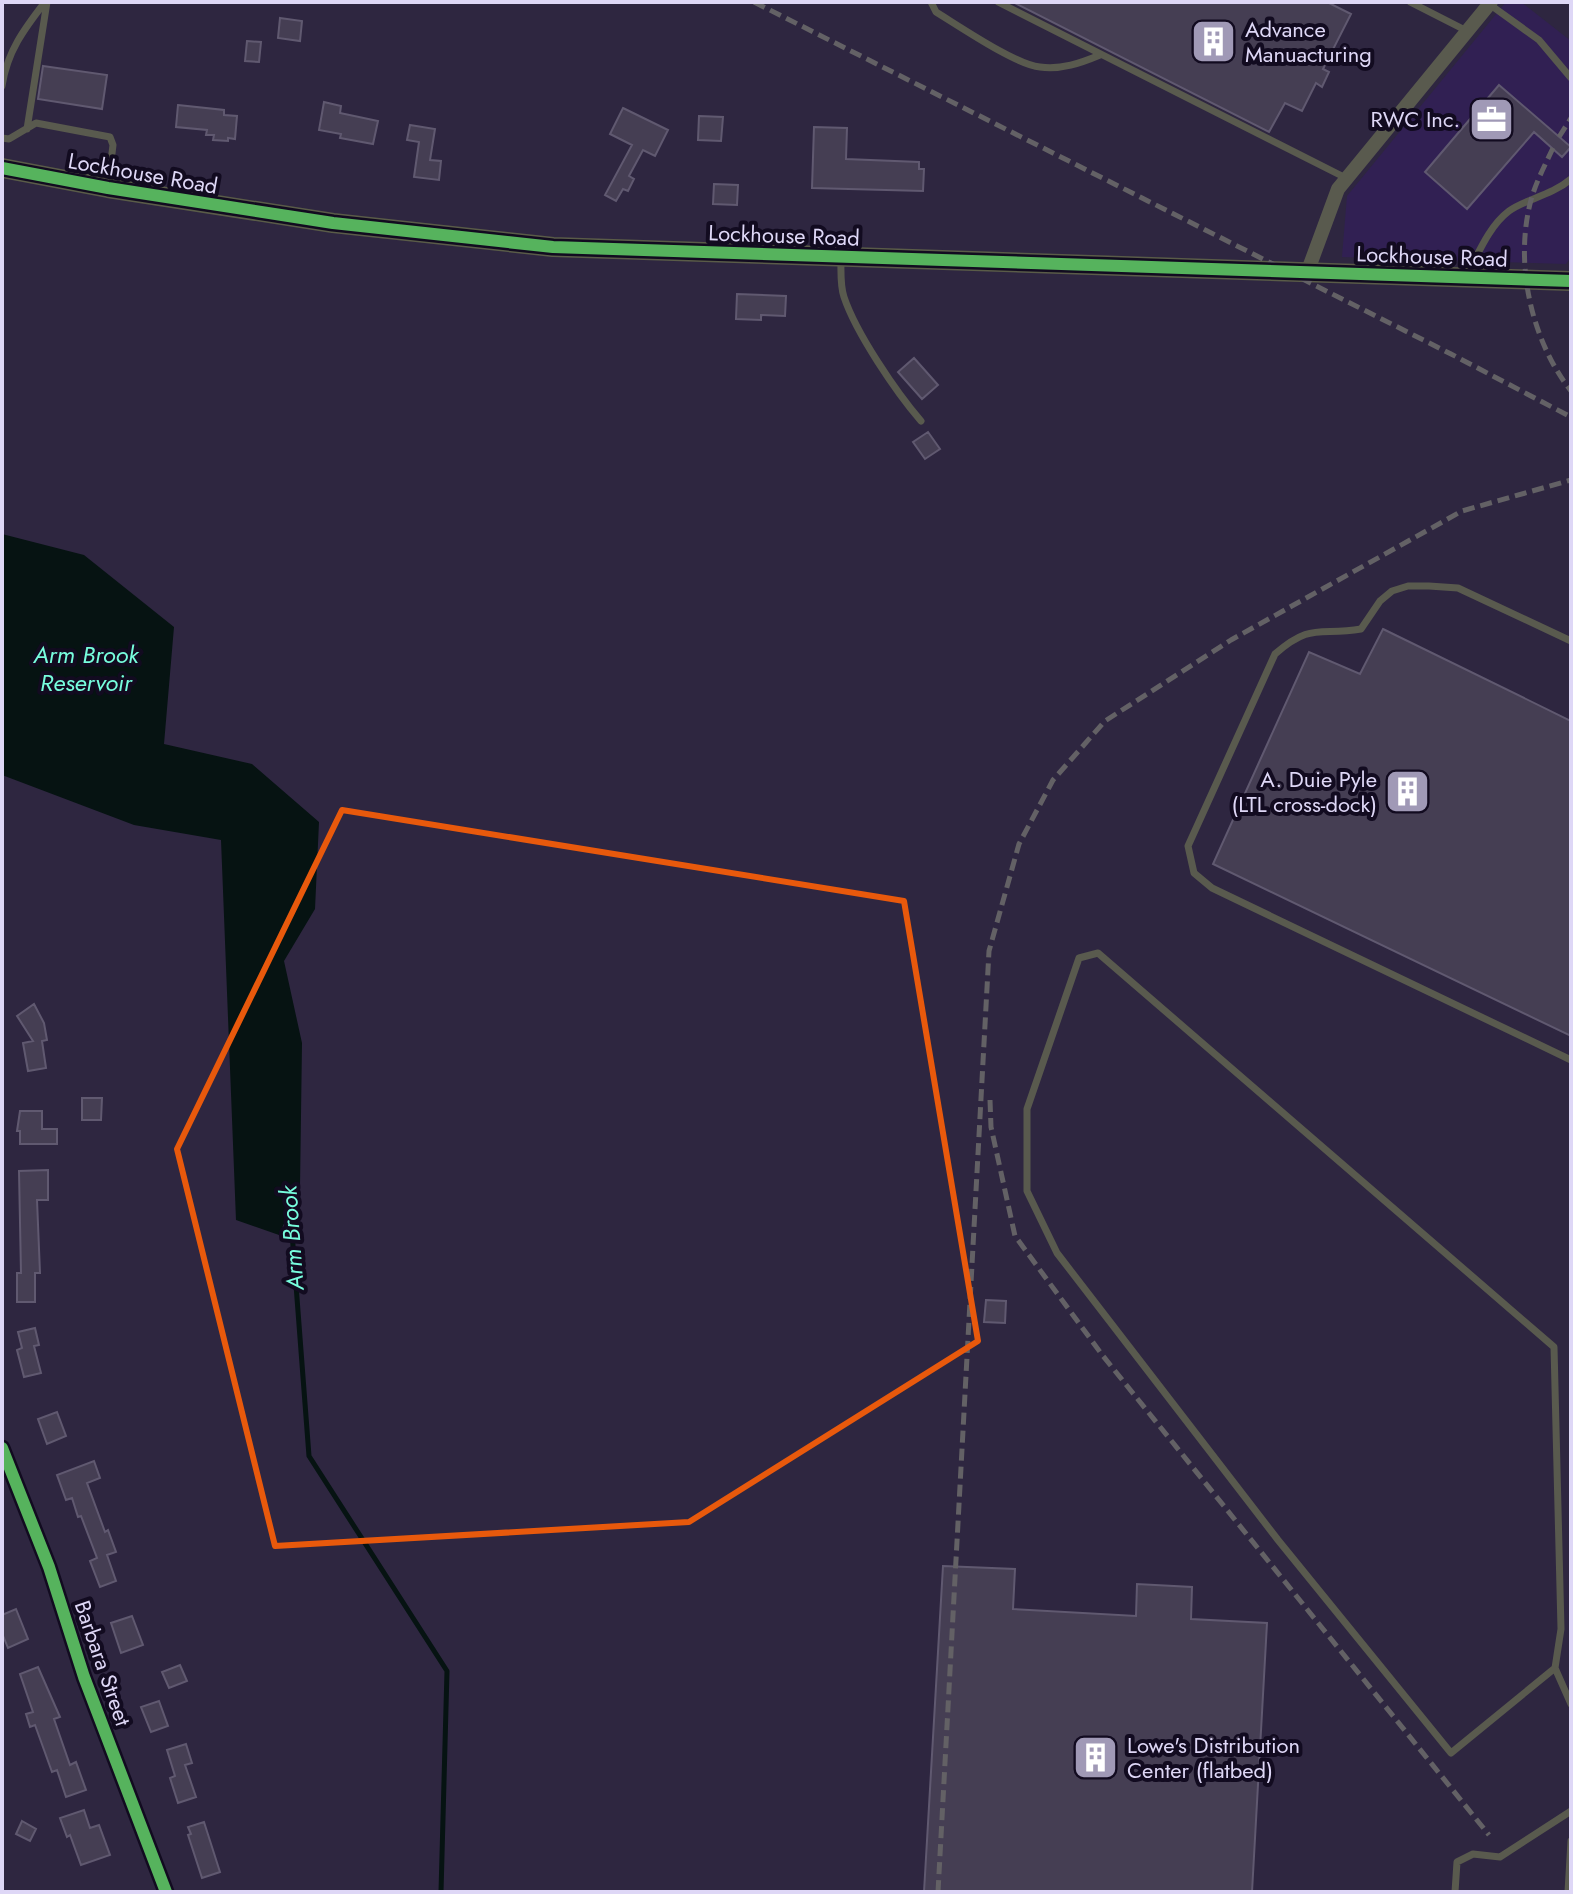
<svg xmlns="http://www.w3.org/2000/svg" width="1573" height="1894" font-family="Jost,sans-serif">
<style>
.built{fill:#312053}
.water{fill:#061312}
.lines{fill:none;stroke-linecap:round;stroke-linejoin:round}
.stream{stroke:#061312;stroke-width:5}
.building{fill:#453e53;stroke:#605970;stroke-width:2}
.lane{stroke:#595a4e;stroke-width:7}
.street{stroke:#595a4e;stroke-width:14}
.secondary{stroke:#5a5c48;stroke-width:20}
.rail{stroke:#636165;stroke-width:5;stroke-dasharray:12 6;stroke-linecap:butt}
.cycleway-casing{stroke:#120b20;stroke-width:17}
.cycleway{stroke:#56b35d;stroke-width:12}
.marked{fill:none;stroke:#e8590c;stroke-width:6;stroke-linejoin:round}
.labels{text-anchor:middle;stroke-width:8;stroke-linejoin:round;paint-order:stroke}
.poi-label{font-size:22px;fill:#ded7f6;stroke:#120b20;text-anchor:start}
.street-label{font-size:22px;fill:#ded7f6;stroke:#120b20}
.water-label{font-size:24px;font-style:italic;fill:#77fddd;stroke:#120b20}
</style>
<rect width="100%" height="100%" fill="#2e2640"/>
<!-- built -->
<path class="built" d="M1506,2h15l50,39v216l-5,7 -224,-7 5,-61z"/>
<!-- water -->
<path class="water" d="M2,534l82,21 90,72 -10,117 88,20 67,58 -4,87 -31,52 18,82 -2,144 -21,48 -43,-15 -15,-380 -87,-15 -132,-50z"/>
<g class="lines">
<!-- stream -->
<path class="stream" d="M290,1206l19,250 138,215 -6,221"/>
</g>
<!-- building -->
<path class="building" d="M1013,2h314l24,12 -28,55 6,3 -7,15 -6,-4 -14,28 -17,-8 -16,29z
M280,18l22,3 -2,20 -22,-3z
M247,41l14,1 -2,20 -14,-1z
M43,66l64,9 -5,34 -64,-10z
M1499,85l72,62 -9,10 -28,-25 -67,77 -42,-37z
M324,102l17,4 -1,7 38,8 -5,23 -33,-6 1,-4 -22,-4z
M178,105l46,5v5l13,1 -2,23 -7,-1v3l-15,-1 1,-5h-8l1,-5 -31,-3z
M623,108l45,22 -13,26 -12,-6 -14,26 5,3 -6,12 -5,-2 -7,12 -11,-6 27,-50 -22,-11z
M699,116l24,1 -2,24 -23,-1z
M410,125l25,4 -5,31 11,1 -2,19 -25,-3 5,-35 -12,-2z
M814,127l33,1 -1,31 73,3v7h5l-1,22 -111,-3z
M714,184l24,1 -1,20 -24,-1z
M737,294l49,2 -1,20 -24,-1v5l-25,-1z
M914,358l24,27 -16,14 -24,-27z
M928,432l12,17 -15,10 -12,-17z
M1383,629l188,92v315l-358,-172 96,-212 51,22z
M34,1004l10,19 3,17 -5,1 4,27 -18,3 -5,-28 10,-2 -16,-25z
M82,1098h20l-1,22h-19z
M20,1111h22v18h15v15h-37v-13h-3z
M48,1170v30h-11l3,73h-5v29h-18v-29h4l-2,-102z
M986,1300l20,1 -1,22 -21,-1z
M35,1328l4,17 -5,1 7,27 -17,4 -7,-27 5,-2 -4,-16z
M57,1412l9,24 -19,8 -9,-25z
M94,1461l6,17 -13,5 18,49 3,-2 8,22 -9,3 9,26 -16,6 -10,-26 7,-3 -16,-42 -3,1 -6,-19 -6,2 -9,-25z
M943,1566l72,3 -2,40 123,7 1,-32 55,3 -1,32 76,4 -15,269h-328z
M16,1609l12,30 -20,9 -6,-15v-18z
M132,1616l11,29 -22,8 -10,-30z
M180,1665l7,16 -18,7 -7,-16z
M38,1667l22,50 -6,2 16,46 6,-3 10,28 -20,7 -9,-27 -5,2 -17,-47 -5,2 -4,-13 7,-2 -13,-38z
M159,1701l9,25 -17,6 -10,-25z
M186,1744l6,19 -7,2 11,32 -18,6 -8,-25 5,-2 -8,-26z
M84,1810l6,18 9,-3 11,30 -29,10 -11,-30 -3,2 -7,-19z
M22,1821l14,8 -6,12 -14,-7z
M204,1822l16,50 -18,6 -14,-43 3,-1 -3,-7z"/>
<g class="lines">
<!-- lane -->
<path class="lane" d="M931,2l5,10c23,14 80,53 104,55 21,3 41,-4 60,-12
M998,2l348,176
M1410,2l57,29
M1489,4l50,36 32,38
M2,86c5,-34 22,-57 43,-84
M27,129l20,-127
M2,138l7,1 27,-16 74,14 3,8 -5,41
M841,259c0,13 -1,26 3,38 12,36 52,95 77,124
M1467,275c11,-21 22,-49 42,-64 16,-12 42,-15 62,-32
M1571,641l-113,-53 -29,-2h-21l-16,5 -12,10 -19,28c-42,7 -49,-7 -86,25l-87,192 6,27 18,15 359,172
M1098,953l456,394 7,282 -6,39 -104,85 -173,-213 -221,-287 -30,-62v-82l52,-151z
M1555,1668l16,36
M1455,1892l2,-30 16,-8 27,3 71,-46
M1568,1892l3,-51"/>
<!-- street -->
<path class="street" d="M1307,273l31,-84 153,-187
M2,1448l47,119 35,110 82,215"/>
<!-- secondary -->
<path class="secondary" d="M2,168l106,20 225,35 220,24 1018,34"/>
<!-- rail -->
<path class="rail" d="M754,2l697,352 120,63
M1559,137l12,-19
M1553,148c-8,17 -17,34 -22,52 -17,63 0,140 40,191
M990,1100l1,27 24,109 88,120 386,479
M938,1892l51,-941 30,-107 34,-64 52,-59 126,-81 231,-129 109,-31"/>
<defs>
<path id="cycleway" d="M2,168l106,20 225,35 220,24 1018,34
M2,1448l47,119 35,110 82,215"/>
</defs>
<!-- cycleway casing -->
<use href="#cycleway" class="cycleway-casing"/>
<!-- cycleway -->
<use href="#cycleway" class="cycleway"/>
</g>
<!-- marked area -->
<path class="marked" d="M342,810l562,91 74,440 -289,181 -414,24 -98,-397z"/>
<!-- icons -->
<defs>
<symbol id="building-square" viewBox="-11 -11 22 22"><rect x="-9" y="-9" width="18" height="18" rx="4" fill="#a099b6" stroke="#120b20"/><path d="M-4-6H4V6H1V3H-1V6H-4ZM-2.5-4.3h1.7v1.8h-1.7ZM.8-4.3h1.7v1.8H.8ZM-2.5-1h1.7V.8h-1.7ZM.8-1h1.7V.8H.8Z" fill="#fff"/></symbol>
<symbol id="office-square" viewBox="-11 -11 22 22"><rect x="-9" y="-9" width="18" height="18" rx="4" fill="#a099b6" stroke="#120b20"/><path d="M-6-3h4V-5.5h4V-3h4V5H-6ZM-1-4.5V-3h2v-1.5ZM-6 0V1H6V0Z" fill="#fff"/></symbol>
</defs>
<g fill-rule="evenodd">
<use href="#building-square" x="1188" y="16" width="51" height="51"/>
<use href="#office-square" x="1466" y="94" width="51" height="51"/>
<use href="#building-square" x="1382" y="766" width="51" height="51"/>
<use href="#building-square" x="1070" y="1732" width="51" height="51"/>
</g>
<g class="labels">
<!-- poi labels -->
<g class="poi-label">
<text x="1245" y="37">Advance<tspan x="1245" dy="25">Manuacturing</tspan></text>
<text x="1460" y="127" text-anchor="end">RWC Inc.</text>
<text x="1377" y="787" text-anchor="end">A. Duie Pyle<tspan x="1377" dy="25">(LTL cross-dock)</tspan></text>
<text x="1127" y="1753">Lowe's Distribution<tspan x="1127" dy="25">Center (flatbed)</tspan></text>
</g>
<!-- street labels -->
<g class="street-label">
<text transform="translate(143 173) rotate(10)" y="8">Lockhouse Road</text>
<text transform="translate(784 235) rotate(2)" y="8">Lockhouse Road</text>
<text transform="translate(1432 256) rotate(2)" y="8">Lockhouse Road</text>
<text transform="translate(103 1663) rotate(71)" y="8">Barbara Street</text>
</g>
<!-- water labels -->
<g class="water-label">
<text x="86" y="663">Arm Brook<tspan x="86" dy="28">Reservoir</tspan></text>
<text transform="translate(292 1238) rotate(-94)" y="8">Arm Brook</text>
</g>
</g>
<!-- border -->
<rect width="1573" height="1894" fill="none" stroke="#ded7f6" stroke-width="8"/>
</svg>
